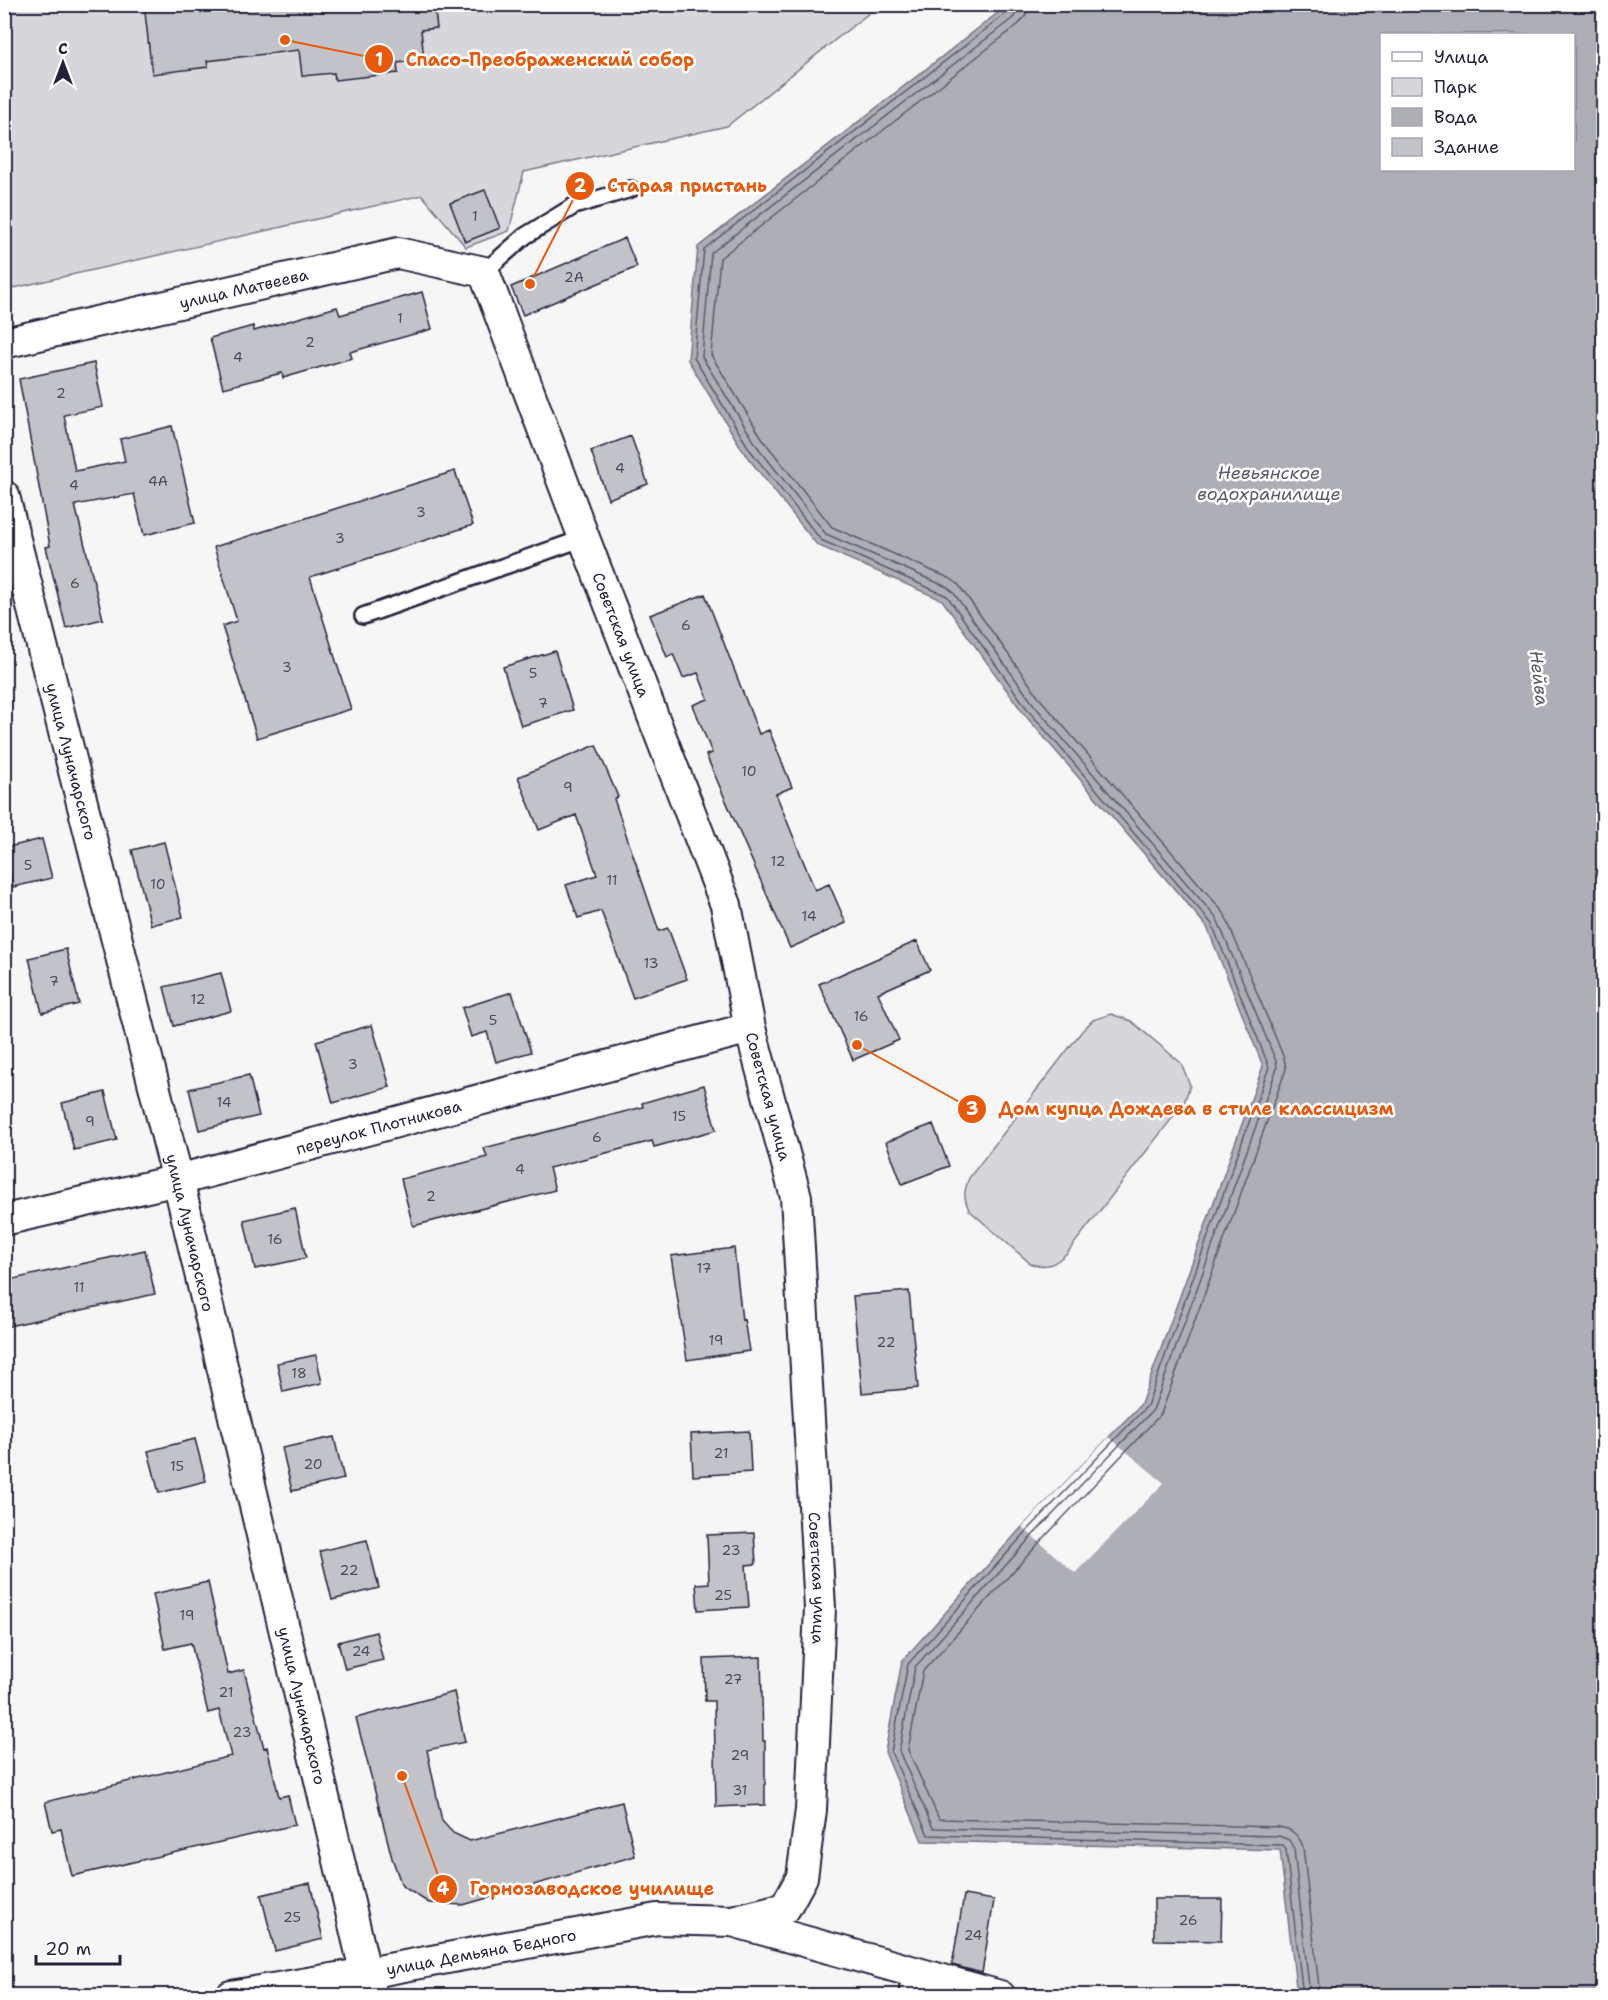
<svg xmlns="http://www.w3.org/2000/svg" width="1608" height="2000" font-family="'Shantell Sans',sans-serif">
<style>
.green{fill:#d7d7db;stroke:#7c7c8b;stroke-width:1.5}
.water{fill:#aeaeb7;stroke:#767685;stroke-width:1.5;fill-rule:evenodd}
.pier{fill:#f6f6f7}
.lines{fill:none;stroke-linecap:round;stroke-linejoin:round}
.shore{stroke:#5a5a6d;stroke-width:1.5}
.building{fill:#c2c2c9;stroke:#22223b;stroke-width:1.5}
.service-casing{stroke:#22223b;stroke-width:20}
.minor-casing{stroke:#22223b;stroke-width:34}
.service{stroke:#fff;stroke-width:15}
.minor{stroke:#fff;stroke-width:30}
.labels{text-anchor:middle;stroke-width:5;stroke-linejoin:round;paint-order:stroke}
.number-label{font-size:14px;fill:#4a4a5e}
.street-label{font-size:16px;fill:#22223b;stroke:#fff}
.water-label{font-size:18px;font-style:italic;fill:#5a5a6d;stroke:#fff}
.leader{fill:none;stroke:#e8590c;stroke-width:2}
.callout-dot{fill:#e8590c;stroke:#fff;stroke-width:2}
.mark-label{font-size:18px;text-anchor:middle;font-weight:bold;fill:#fff}
.callout-label{font-size:18px;text-anchor:middle;font-weight:bold;fill:#e8590c;stroke:#fff;stroke-width:5;stroke-linejoin:round;paint-order:stroke}
</style>
<rect width="100%" height="100%" fill="#f6f6f7"/>
<filter id="ink" filterUnits="userSpaceOnUse"><feTurbulence type="fractalNoise" baseFrequency=".0167" numOctaves="2"/><feDisplacementMap in="SourceGraphic" scale="12" xChannelSelector="R" yChannelSelector="G"/><feConvolveMatrix kernelMatrix="1 2 1 2 8 2 1 2 1" color-interpolation-filters="sRGB"/></filter>
<g filter="url(#ink)">
<!-- green -->
<path class="green" d="M4,5h875l-152,121 -203,46 -15,59 -43,16 -44,-52 -417,95z
M1111,1014l20,7 50,42 9,22 -6,18 -117,150c-13,12 -19,15 -36,11l-62,-54c-6,-13 -5,-19 0,-32l113,-147 11,-11z"/>
<!-- water -->
<path class="water" d="M1008,5h593v58l3,7 -1,1925h-306l-17,-145 -358,-9 -37,-89 17,-91 120,-134 119,-123 122,-338 -56,-139 -183,-213 -82,-114 -125,-55 -72,-91 -57,-94 10,-113zM1382,34h192v136h-192z"/>
<!-- pier -->
<path class="pier" d="M1109,1437l55,46 -89,90 -53,-46z"/>
<g class="lines">
<!-- shore -->
<path class="shore" d="M1011,4l-3,8 -304,237 -10,109 56,92 71,90 126,56 81,114 184,214 57,143 -122,339 -120,125 -119,133 -17,88 37,83 355,10 3,5 17,146
M1019,4l-1,7 -5,7 -302,235 -9,104 55,89 69,88 121,53 6,5 81,113 183,214 59,142 1,7 -124,342 -121,126 -117,131 -16,84 34,77 346,8 10,4 5,9 16,147
M1028,4l-2,11 -7,9 -299,234 -9,97 53,86 68,86 119,52 7,5 83,116 183,213 60,145 2,11 -125,345 -122,129 -116,128 -15,79 31,69 340,8c13,2 20,8 24,20l17,149"/>
</g>
<!-- building -->
<path class="building" d="M144,4h290l3,24 -16,2 3,30 -27,3 1,10 -63,7 -1,-7 -32,3 -3,-26 -92,11 1,6 -56,7z
M485,190l15,38 -35,14 -15,-39z
M625,238l12,29 -114,48 -12,-28z
M422,292l10,37 -82,23 2,6 -69,20 -1,-5 -59,15 -13,-50 43,-12 1,5 83,-24 3,8z
M94,363l9,44 -39,8 11,56 50,-10 -5,-22 52,-13 23,97 -51,12 -10,-41 -59,11 28,114 -37,9 -20,-81 4,-1 -31,-167z
M631,436l17,48 -40,15 -17,-48z
M455,471l18,54 -163,52 41,132 -94,29 -35,-112 15,-5 -23,-74z
M705,594l54,140 10,-4 23,57 -16,7 39,96 14,-6 17,39 -56,25 -84,-193 6,-2 -19,-48 15,-6 -10,-26 -15,5 -10,-24 -6,3 -17,-42z
M555,651l18,59 -52,16 -18,-59z
M596,745l22,52 -4,2 45,132 9,-3 19,51 -54,19 -32,-87 -23,7 -12,-33 31,-10 -21,-60 -37,15 -21,-53z
M42,839l10,39 -39,9 -9,-39z
M164,842l19,75 -32,8 -19,-75z
M917,941l13,29 -52,23 21,47 -46,20 -34,-76z
M66,949l13,55 -37,9 -13,-55z
M221,973l10,38 -57,15 -10,-39z
M512,992l19,60 -35,10 -9,-30 -16,5 -9,-29z
M372,1025l18,62 -57,16 -17,-62z
M249,1075l10,41 -60,14 -10,-41z
M704,1085l12,45 -62,17 -2,-6 -103,27 6,22 -142,36 -12,-47 86,-22 -3,-9 159,-41 -1,-4z
M105,1092l12,48 -43,10 -12,-47z
M933,1124l16,42 -47,18 -16,-42z
M295,1208l11,50 -51,11 -11,-49z
M734,1248l8,72 2,-1 5,32 -62,9 -16,-104z
M145,1250l10,44 -151,33v-46z
M909,1291l9,97 -56,5 -9,-97z
M316,1355l6,28 -39,9 -6,-29z
M749,1431l2,41 -58,4 -2,-42z
M334,1437l10,42 -52,12 -10,-43z
M195,1439l11,42 -47,12 -11,-42z
M754,1533l2,31 -10,1 3,42 -51,3 -2,-26 13,-1 -2,-48z
M367,1540l12,48 -47,12 -12,-49z
M208,1582l20,92 16,-4 20,78 3,-1 12,50 9,-2 7,30 -223,51 -11,-47 -9,2 -7,-29 186,-46 -12,-46 -11,3 -17,-70 -26,6 -12,-55z
M376,1632l7,28 -38,9 -7,-27z
M761,1657l2,84h2v64l-49,2 -2,-106h-9l-1,-42z
M454,1692l11,50 -38,8 15,71 11,12 17,8 152,-39 13,54 -172,49 -34,-2 -27,-17 -10,-28 -36,-140z
M310,1883l13,56 -48,12 -14,-56z
M964,1895l30,5 -12,73 -30,-8z
M1154,1899h68l-1,42 -67,-1z"/>
<g class="lines">
<defs>
<path id="service" d="M484,272l41,-36 49,-30 57,-17
M363,616l221,-78
M907,1996l3,-25"/>
<g id="minor">
<path id="s1" d="M4,343l394,-90 86,19 100,266 142,367 24,123 46,169 24,411 -9,202 -9,67 -17,31 -53,13"/>
<path id="s2" d="M4,496l174,684 193,816"/>
<path id="s3" d="M4,1220l174,-40 572,-152"/>
<path id="s4" d="M231,1996l136,-23 290,-54 75,2 268,75"/>
</g>
</defs>
<!-- service casing -->
<use href="#service" class="service-casing"/>
<!-- minor casing -->
<use href="#minor" class="minor-casing"/>
<!-- service -->
<use href="#service" class="service"/>
<!-- minor -->
<use href="#minor" class="minor"/>
</g>
</g>
<g class="labels">
<!-- number labels -->
<g class="number-label">
<text x="475" y="221">1</text>
<text x="574" y="282">2А</text>
<text x="400" y="323">1</text>
<text x="310" y="347">2</text>
<text x="238" y="362">4</text>
<text x="61" y="398">2</text>
<text x="620" y="473">4</text>
<text x="158" y="486">4А</text>
<text x="74" y="490">4</text>
<text x="421" y="517">3</text>
<text x="340" y="543">3</text>
<text x="75" y="588">6</text>
<text x="686" y="630">6</text>
<text x="287" y="672">3</text>
<text x="533" y="678">5</text>
<text x="543" y="708">7</text>
<text x="749" y="776">10</text>
<text x="568" y="792">9</text>
<text x="778" y="866">12</text>
<text x="28" y="870">5</text>
<text x="612" y="885">11</text>
<text x="158" y="889">10</text>
<text x="809" y="921">14</text>
<text x="651" y="968">13</text>
<text x="54" y="986">7</text>
<text x="198" y="1004">12</text>
<text x="861" y="1021">16</text>
<text x="493" y="1025">5</text>
<text x="353" y="1069">3</text>
<text x="224" y="1107">14</text>
<text x="679" y="1121">15</text>
<text x="90" y="1126">9</text>
<text x="597" y="1142">6</text>
<text x="520" y="1174">4</text>
<text x="431" y="1201">2</text>
<text x="275" y="1244">16</text>
<text x="704" y="1273">17</text>
<text x="79" y="1292">11</text>
<text x="716" y="1345">19</text>
<text x="886" y="1347">22</text>
<text x="299" y="1378">18</text>
<text x="721" y="1458">21</text>
<text x="313" y="1469">20</text>
<text x="177" y="1471">15</text>
<text x="731" y="1555">23</text>
<text x="349" y="1575">22</text>
<text x="723" y="1600">25</text>
<text x="187" y="1620">19</text>
<text x="361" y="1656">24</text>
<text x="733" y="1684">27</text>
<text x="226" y="1697">21</text>
<text x="242" y="1737">23</text>
<text x="740" y="1760">29</text>
<text x="740" y="1795">31</text>
<text x="292" y="1922">25</text>
<text x="1188" y="1925">26</text>
<text x="973" y="1940">24</text>
</g>
<!-- street labels -->
<g class="street-label">
<text dy="6" stroke="none"><textPath href="#s1" startOffset="246">улица Матвеева</textPath></text>
<text dy="6" stroke="none"><textPath href="#s1" startOffset="880">Советская улица</textPath></text>
<text dy="6" stroke="none"><textPath href="#s2" startOffset="274">улица Луначарского</textPath></text>
<text dy="6" stroke="none"><textPath href="#s1" startOffset="1366">Советская улица</textPath></text>
<text dy="6" stroke="none"><textPath href="#s3" startOffset="386">переулок Плотникова</textPath></text>
<text dy="6" stroke="none"><textPath href="#s2" startOffset="760">улица Луначарского</textPath></text>
<text dy="6" stroke="none"><textPath href="#s1" startOffset="1852">Советская улица</textPath></text>
<text dy="6" stroke="none"><textPath href="#s2" startOffset="1246">улица Луначарского</textPath></text>
<text dy="6" stroke="none"><textPath href="#s4" startOffset="254">улица Демьяна Бедного</textPath></text>
</g>
<!-- water labels -->
<g class="water-label">
<text x="1269" y="479">Невьянское<tspan x="1269" dy="21">водохранилище</tspan></text>
<text transform="translate(1539 678) rotate(83)" y="6">Нейва</text>
</g>
</g>
<!-- callouts -->
<path class="leader" d="M285 40L379 59M530 284L580 186M857 1045L972 1109M402 1776L443 1889"/>
<g class="callout-dot">
<circle cx="285" cy="40" r="6"/>
<circle cx="530" cy="284" r="6"/>
<circle cx="857" cy="1045" r="6"/>
<circle cx="402" cy="1776" r="6"/>
<circle cx="379" cy="59" r="15"/>
<circle cx="580" cy="186" r="15"/>
<circle cx="972" cy="1109" r="15"/>
<circle cx="443" cy="1889" r="15"/>
</g>
<g class="mark-label">
<text x="379" y="66">1</text>
<text x="580" y="192">2</text>
<text x="972" y="1115">3</text>
<text x="443" y="1895">4</text>
</g>
<g class="callout-label">
<text x="550" y="66">Спасо-Преображенский собор</text>
<text x="687" y="192">Старая пристань</text>
<text x="1196" y="1115">Дом купца Дождева в стиле классицизм</text>
<text x="592" y="1895">Горнозаводское училище</text>
</g>
<!-- margin -->
<rect width="1608" height="2000" fill="none" stroke="#fff" stroke-width="24"/>
<rect x="12" y="12" width="1584" height="1976" fill="none" stroke="#22223b" stroke-width="2" filter="url(#ink)"/>
<!-- legend -->
<rect x="1380" y="33" width="195" height="138" fill="#ffffff" stroke="#a7a7b1" stroke-width="1.5"/>
<rect x="1392" y="52" width="30" height="9" fill="#ffffff" stroke="#a7a7b1" stroke-width="1.5"/>
<text x="1434" y="63" font-size="18" fill="#22223b">Улица</text>
<rect x="1392" y="78" width="30" height="18" fill="#d7d7db" stroke="#a7a7b1" stroke-width="1.5"/>
<text x="1434" y="93" font-size="18" fill="#22223b">Парк</text>
<rect x="1392" y="108" width="30" height="18" fill="#aeaeb7" stroke="#a7a7b1" stroke-width="1.5"/>
<text x="1434" y="123" font-size="18" fill="#22223b">Вода</text>
<rect x="1392" y="138" width="30" height="18" fill="#c2c2c9" stroke="#a7a7b1" stroke-width="1.5"/>
<text x="1434" y="153" font-size="18" fill="#22223b">Здание</text>
<!-- north arrow -->
<g transform="translate(63 63)" stroke="#ffffff" stroke-width="4.5" paint-order="stroke">
<path d="M0-4.5L10 22L0 15L-10 22Z" fill="#22223b"/>
<text y="-9" font-size="16" font-weight="bold" text-anchor="middle" fill="#22223b">С</text>
</g>
<!-- scale -->
<path d="M36 1955v9h84v-9" fill="none" stroke="#22223b" stroke-width="3"/>
<text x="45" y="1955" font-size="18" fill="#22223b" stroke="#ffffff" stroke-width="4.5" paint-order="stroke">20 m</text>
</svg>
